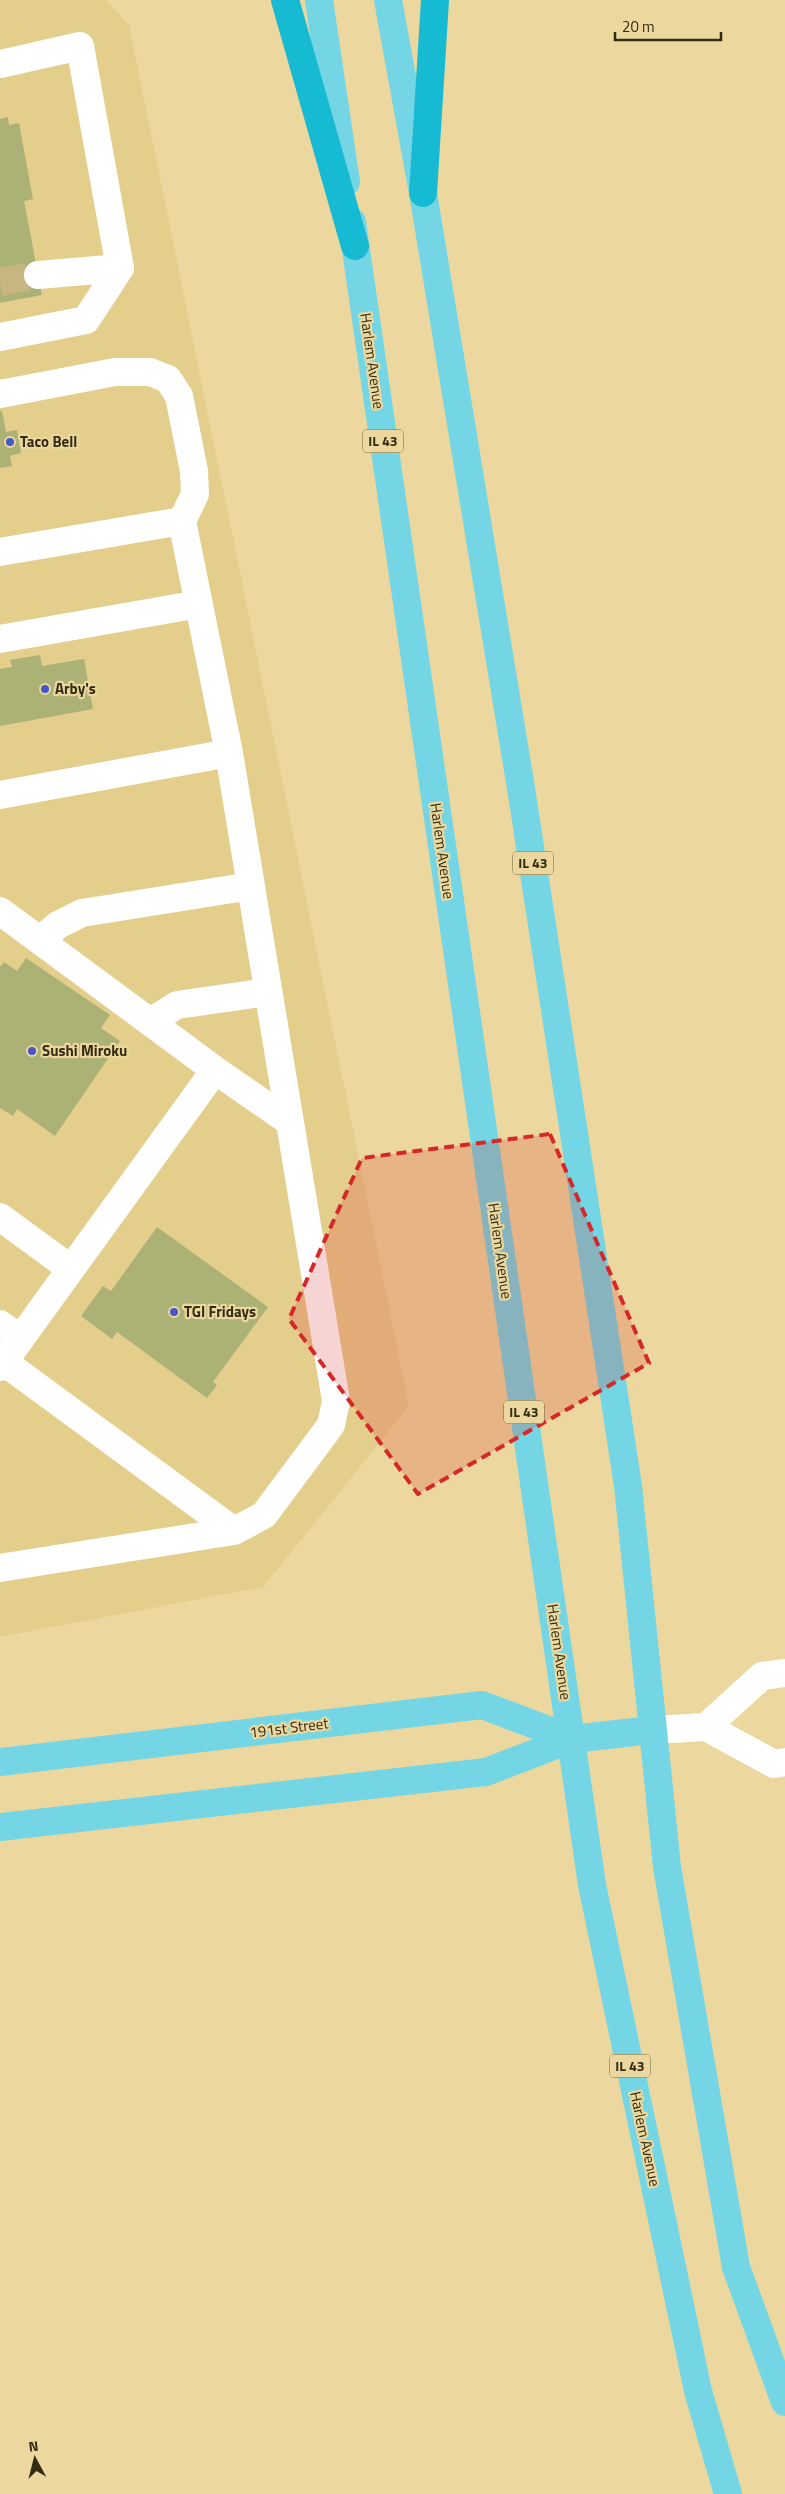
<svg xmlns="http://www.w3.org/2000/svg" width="785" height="2494" font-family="'Titillium Web',sans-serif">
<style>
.built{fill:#e4ce8b}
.building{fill:#acb176}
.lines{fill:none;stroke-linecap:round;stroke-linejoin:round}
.minor-tunnel{stroke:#c7b682;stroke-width:28;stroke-dasharray:28 14;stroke-linecap:butt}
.minor{stroke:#fff;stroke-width:28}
.major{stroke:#74d6e5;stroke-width:28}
.highway{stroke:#17bad3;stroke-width:28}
.marked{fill:#d62828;fill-opacity:0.2;stroke:#d62828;stroke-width:4;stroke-dasharray:10 6;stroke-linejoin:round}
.poi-dot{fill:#4556ca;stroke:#ecd89e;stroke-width:2}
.labels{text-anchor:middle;stroke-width:4.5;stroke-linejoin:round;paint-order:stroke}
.shield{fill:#ecd89e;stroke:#6a603d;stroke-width:1}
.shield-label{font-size:14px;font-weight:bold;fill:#332c14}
.street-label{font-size:15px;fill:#332c14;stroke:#ecd89e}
.poi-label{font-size:15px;font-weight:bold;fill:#332c14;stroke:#ecd89e;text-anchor:start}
</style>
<rect width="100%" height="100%" fill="#ecd89e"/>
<!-- built -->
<path class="built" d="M0,0h106l23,25 280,1381 -146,181 -263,50z"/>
<!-- building -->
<path class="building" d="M8,117l1,8 10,-2 14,76 -9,2 18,94 -42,8v-184z
M0,411h2l4,21 11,-2 4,23 -11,3 2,10 -12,2z
M40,655l2,11 42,-7 9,50 -93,17v-57l12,-2 -2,-7z
M26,958l84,57 -9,13 19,13 -65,95 -38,-27 -4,7 -13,-8v-141l4,-5 13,9z
M157,1227l111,80 -55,75 4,3 -10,13 -90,-66 -5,7 -31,-23 22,-30 8,5z"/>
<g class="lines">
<!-- minor-tunnel -->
<path class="minor-tunnel" d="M0,282l38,-7"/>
<!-- minor -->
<path class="minor" d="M0,64l80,-18 40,222 -34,52 -86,17
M38,275l82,-7
M0,394l115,-22h35l18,7 11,17 15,75 1,23 -13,27 47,232
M0,552l182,-31
M0,639l199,-35
M0,795l229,-42 107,648 -5,24 -67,90 -30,16 -234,37
M0,911l215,159 -215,297
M40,940l18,-15 24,-12 169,-27
M150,1022l27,-17 91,-13
M215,1070l75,52
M0,1217l71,52
M0,1324l20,15
M4,1362l230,169
M706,1727l56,-51 23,-3
M652,1730l54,-3 68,37 11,-2"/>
<!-- major -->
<path class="major" d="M319,0l27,182
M388,0l35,193 98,595 107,698 39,381 69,400 49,135
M352,222l240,1663 106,506 30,103
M0,1762l482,-57 90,34
M0,1827l486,-55 86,-33 80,-9"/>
<!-- highway -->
<path class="highway" d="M285,0l70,246
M423,193l12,-193"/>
</g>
<!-- marked area -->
<path class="marked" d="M550,1134l99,229 -231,131 -129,-175 73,-161z"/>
<!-- markers -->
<g class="poi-dot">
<circle cx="10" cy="442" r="5"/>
<circle cx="45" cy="689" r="5"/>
<circle cx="32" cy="1051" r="5"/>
<circle cx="174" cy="1312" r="5"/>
</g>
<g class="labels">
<!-- shield labels -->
<g class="shield">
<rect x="363" y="429.5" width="40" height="23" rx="4"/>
<rect x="513" y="851.5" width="40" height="23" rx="4"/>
<rect x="504" y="1400.5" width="40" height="23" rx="4"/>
<rect x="610" y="2054.5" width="40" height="23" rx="4"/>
</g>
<g class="shield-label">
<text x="383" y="446">IL 43</text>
<text x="533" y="868">IL 43</text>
<text x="524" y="1417">IL 43</text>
<text x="630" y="2071">IL 43</text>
</g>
<!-- street labels -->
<g class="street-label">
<text transform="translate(372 361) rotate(82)" y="5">Harlem Avenue</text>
<text transform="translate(442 851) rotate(82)" y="5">Harlem Avenue</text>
<text transform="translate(500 1251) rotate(82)" y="5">Harlem Avenue</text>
<text transform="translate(559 1652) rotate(82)" y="5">Harlem Avenue</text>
<text transform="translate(289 1728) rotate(-7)" y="5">191st Street</text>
<text transform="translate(645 2139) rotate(78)" y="5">Harlem Avenue</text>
</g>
<!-- poi labels -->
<g class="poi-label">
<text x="20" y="447">Taco Bell</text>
<text x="55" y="694">Arby's</text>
<text x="42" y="1056">Sushi Miroku</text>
<text x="184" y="1317">TGI Fridays</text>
</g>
</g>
<!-- north arrow -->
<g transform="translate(35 2459) rotate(353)" stroke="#ecd89e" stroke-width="4" paint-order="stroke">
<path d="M0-4L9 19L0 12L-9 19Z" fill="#332c14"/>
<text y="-8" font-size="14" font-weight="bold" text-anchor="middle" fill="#332c14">N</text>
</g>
<!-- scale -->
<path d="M615 32v8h106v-8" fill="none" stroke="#332c14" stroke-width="2.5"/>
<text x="622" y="32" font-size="15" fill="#332c14" stroke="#ecd89e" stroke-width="4" paint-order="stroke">20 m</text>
</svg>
